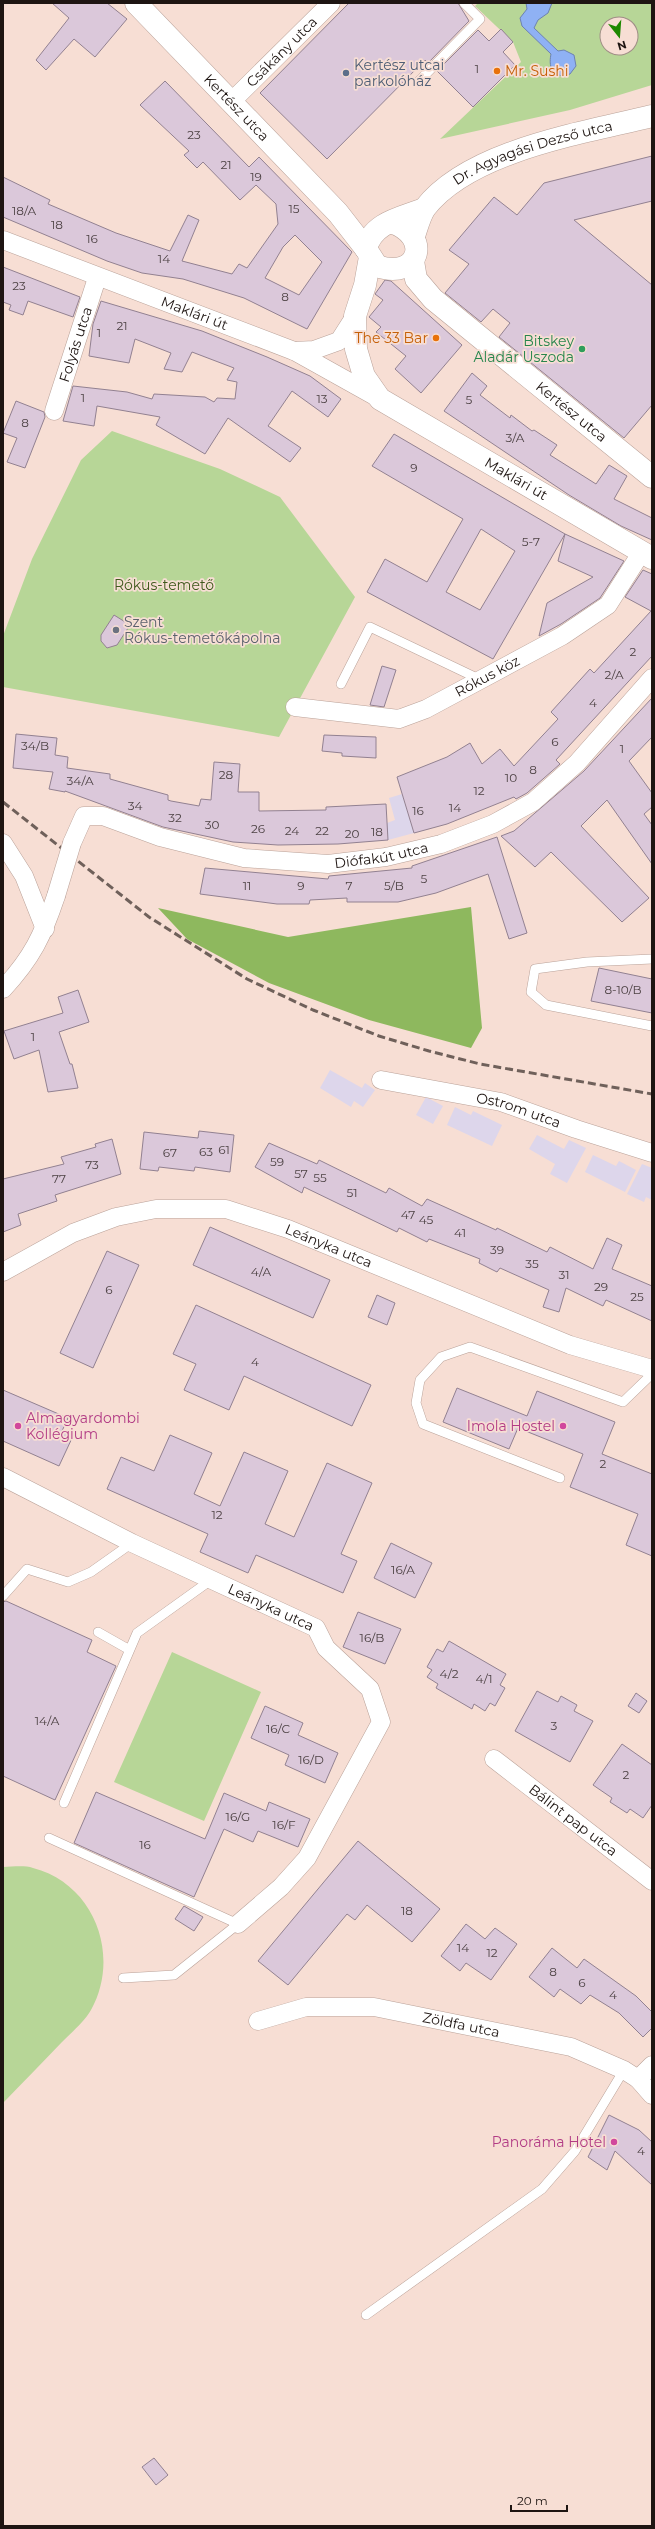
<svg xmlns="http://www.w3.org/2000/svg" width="655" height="2529" font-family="Montserrat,sans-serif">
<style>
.industrial{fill:#ddd6eb}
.green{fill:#b7d697;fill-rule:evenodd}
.forest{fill:#8eb85e}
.water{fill:#8fb1f4;stroke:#6d82b0}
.building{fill:#dbc8da;stroke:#928191;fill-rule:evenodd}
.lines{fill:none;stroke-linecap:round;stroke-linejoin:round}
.service-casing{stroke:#baa299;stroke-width:10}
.minor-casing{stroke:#baa299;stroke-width:19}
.tertiary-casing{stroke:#baa299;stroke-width:23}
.service{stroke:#fff;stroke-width:9}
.minor{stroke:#fff;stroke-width:18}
.tertiary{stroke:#fff;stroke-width:22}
.rail{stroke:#6f605a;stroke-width:3;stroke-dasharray:8 4;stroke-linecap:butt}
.minor-bridge-casing{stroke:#baa299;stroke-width:19;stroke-linecap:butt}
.minor-bridge{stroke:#fff;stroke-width:18}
.food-dot{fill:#e8710a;stroke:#f7ded4;stroke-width:1.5}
.service-dot{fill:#5c6f8a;stroke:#f7ded4;stroke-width:1.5}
.leisure-dot{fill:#2e9e5b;stroke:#f7ded4;stroke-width:1.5}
.worship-dot{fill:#6b7280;stroke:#f7ded4;stroke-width:1.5}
.hotel-dot{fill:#d1479c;stroke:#f7ded4;stroke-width:1.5}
.labels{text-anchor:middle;stroke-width:3.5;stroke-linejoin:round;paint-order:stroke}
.number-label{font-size:12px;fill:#4d4244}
.street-label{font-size:14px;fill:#1e1512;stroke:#f7ded4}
.service-label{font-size:14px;fill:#4e5e75;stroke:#f7ded4;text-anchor:start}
.food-label{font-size:14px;fill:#c56008;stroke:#f7ded4;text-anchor:start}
.leisure-label{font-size:14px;fill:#27864d;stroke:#f7ded4;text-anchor:end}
.park-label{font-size:14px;fill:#3f5a1c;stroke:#f7ded4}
.worship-label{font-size:14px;fill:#5b616d;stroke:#f7ded4;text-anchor:start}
.hotel-label{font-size:14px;fill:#b23c85;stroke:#f7ded4;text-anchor:end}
</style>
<rect width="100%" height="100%" fill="#f7ded4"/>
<!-- industrial -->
<path class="industrial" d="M402,794l12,39 -26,7 -1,-17 8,-3 -6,-22z
M330,1070l32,18 3,-5 10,7 -12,17 -9,-6 -3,6 -31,-19z
M426,1097l17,9 -10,18 -17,-9z
M455,1107l16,8 2,-4 29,14 -10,21 -45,-21z
M537,1135l27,14 5,-9 17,8 -19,35 -17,-9 5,-10 -26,-15z
M593,1155l23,11 3,-5 17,9 -11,22 -40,-20z
M642,1164l10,4v32l-6,-3 -2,5 -17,-8z"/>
<!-- green -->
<path class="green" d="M478,3h174v82l-82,25 -130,29 81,-77 -8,-20 -38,-36zM607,24h24v24h-24z
M112,431l108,38 60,28 75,100 -76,140 -276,-50v-51l29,-77 49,-99z
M172,1652l89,40 -57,129 -90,-39z
M3,1867c9,0 21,-2 30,1 62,16 88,88 58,142 -7,12 -19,22 -29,32 -19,20 -39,40 -59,61z"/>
<!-- forest -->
<path class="forest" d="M471,907l11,121 -11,20 -102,-28 -100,-37 -82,-44 -29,-31 130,29z"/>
<!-- water -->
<path class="water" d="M526,3h26l-4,10 -10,7 -4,8 24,23 6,-1 10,5 2,11 -6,8 -8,2c-12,-3 -13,-12 -11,-22l-29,-28 -2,-8 7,-9z"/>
<!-- building -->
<path class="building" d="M52,3h55l20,16 -32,38 -21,-18 -28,31 -10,-10 33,-42z
M349,3h109l11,18 -41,42 -3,-3 -98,99 -67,-66z
M501,29l12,13 -10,10 12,13 -42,42 -36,-36 41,-41 11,11z
M165,81l84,86 10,-10 93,95 -45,77 -63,-31 -61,-19 -41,-6 -35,-12 -104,-44v-40l47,23 -2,4 68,29 54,18 18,-36 11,5 -17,41 50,13 7,-10 8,4 31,-44 -2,-20 -20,-19 -16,15 -37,-38 -6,6 -13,-13 5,-4 -49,-46zM295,235l27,27 -23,33 -34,-17 18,-31z
M652,156v45l-78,19 78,65v120l-28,33 -125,-101 11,-14 -17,-14 -12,13 -36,-29 24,-29 -20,-14 45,-53 23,18 27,-32z
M3,267l77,30 -7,20 -45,-16 -5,14 -14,-5 2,-5 -8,-3z
M385,280l6,1 71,64 -41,48 -26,-24 11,-13 -30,-24 5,-5 -12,-10 14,-17 -8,-6z
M101,301l101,30 65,26 43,19 31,23 -13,18 -36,-26 -24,35 33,22 -11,14 -62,-44 -23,36 -49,-29 4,-8 -63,-11 -3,20 -31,-5 10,-35 54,6 25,7 2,-5 51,3 9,5 3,-4 18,1 2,-17 -10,-2 7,-12 -42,-16 -10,20 -18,-3 7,-16 -36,-14 -6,24 -40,-7 4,-32z
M472,373l15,13 -7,9 30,23 1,-3 21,16 2,-1 23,15 -7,10 46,29 13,-19 18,11 -13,23 38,19v22l-31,-14 -52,-31 -125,-84z
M16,401l28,11 1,5 -20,51 -18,-6 10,-24 -14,-5z
M394,434l171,100 -72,125 -126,-67 18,-33 42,23 36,-63 -91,-53zM481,529l34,22 -35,59 -34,-18z
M565,534l59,27 -24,37 -39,26 -22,12 8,-33 46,-26 -35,-16z
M643,570l9,4v82l-96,104 4,4 -33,29 -11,6 -2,-2 -67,27 -33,9 -17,-56 50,-20 23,-14 12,21 18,-15 14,17 44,-47 -7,-7 39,-43 4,4 57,-62 -26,-14z
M114,615l16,10 -13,20 -10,3 -6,-7v-6z
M382,666l14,4 -12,37 -14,-2z
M652,698v39l-23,24 23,32v14l-8,7 8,11v39l-45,-64 -26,26 68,72 -27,24 -71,-70 -16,15 -34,-31 13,-5 70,-60z
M16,734l41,4 -2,17 13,2 -1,11 43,6v5l58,16v5l3,1 28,5 2,-7 10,1 3,-38 26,2 -2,28h21v19l67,-1v-3l60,-3 2,36 -50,4 -60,1 -45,-3 -70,-15 -98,-36v1l-16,-3 4,-17 -40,-4z
M324,735l52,2v21l-34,-2v-3l-20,-2z
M497,837l30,96 -18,6 -21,-65 -52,19 -38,9h-51v-4l-37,2 -1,4h-32l-77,-10 5,-26 123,11 1,-3 83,-8v-2z
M599,968l53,11v34l-61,-12z
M78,990l11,32 -30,10 11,32h2l6,24 -30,4 -9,-42 -25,9 -10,-28 59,-18 -5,-16z
M199,1131l35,4 -4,37 -35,-5 -1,4 -35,-4 -1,4 -18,-2 4,-37 54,6z
M112,1139l9,35 -66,21 2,6 -39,13 3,11 -18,7v-53l61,-15 -3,-7 35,-10 -1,-3z
M269,1143l48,21 2,-4 67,33 3,-5 33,18 5,-7 69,31 1,-2 50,24 3,-5 43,22 14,-31 15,7 -10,24 40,17v35l-46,-21 -3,6 -37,-18 -7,24 -16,-5 6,-17 -49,-22 -3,4 -18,-9 1,-4 -51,-20 -2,3 -28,-14 -2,4 -93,-45 -2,6 -47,-26z
M210,1227l120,53 -17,38 -120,-53z
M107,1251l32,14 -46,103 -33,-15z
M377,1295l18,8 -8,22 -19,-8z
M196,1305l175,80 -19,41 -108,-50 -15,34 -45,-20 12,-26 -23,-10z
M457,1388l70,28 10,-25 78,31 -13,32 50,20v82l-26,-11 12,-31 -68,-27 13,-33 -65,-26 -9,21 -66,-27z
M3,1390l65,28 -6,13 11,5 -14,30 -56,-25z
M170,1435l42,18 -18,41 26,12 24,-54 44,19 -23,53 29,13 33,-74 45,20 -31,71 16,7 -14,32 -87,-38 -8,18 -48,-21 8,-18 -101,-45 14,-32 33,14z
M391,1543l41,20 -17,35 -41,-20z
M6,1601l86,39 -5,12 29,14 -61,134 -52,-24v-174z
M358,1612l43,17 -16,35 -42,-17z
M449,1641l57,33 -6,11 5,3 -10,18 -5,-3 -5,8 -11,-7 -2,5 -36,-21 2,-4 -11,-7 5,-7 -5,-3 10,-18 6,3z
M537,1691l21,11 3,-6 16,9 -3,6 19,10 -23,41 -55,-31z
M636,1693l11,8 -8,12 -11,-7z
M265,1706l38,17 -5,12 40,18 -13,30 -40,-18 4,-10 -38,-17z
M622,1744l30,21v40l-9,13 -13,-9 -3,4 -17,-11 2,-4 -19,-13z
M96,1792l109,47 19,-46 42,18 3,-9 41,17 -12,28 -40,-16 -5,11 -29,-13 -30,68 -120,-54z
M358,1841l82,68 -28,33 -45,-37 -12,15 -8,-6 -59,71 -30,-24z
M184,1906l19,11 -9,14 -19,-12z
M466,1924l19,15 10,-11 22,16 -26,36 -25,-17 -6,8 -19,-15z
M552,1948l25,20 7,-9 52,37 16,16v16l-9,9 -24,-24 -29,-18 -9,9 -21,-15 -6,8 -25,-20z
M609,2115l30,15 13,12v43l-37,-34 -8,19 -19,-13z
M154,2458l14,17 -12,10 -14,-18z"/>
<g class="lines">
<defs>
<path id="service" d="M419,81l61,-62 -16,-16
M341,684l29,-57 109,52
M652,959l-65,3 -52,7 -4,23 15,13 106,21
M560,1478l-137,-54 -7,-21 4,-23 21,-23 29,-10 153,55 29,-28
M3,1596l24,-27 41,13 23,-10 41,-29
M98,1632l30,17
M64,1803l73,-170 74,-53
M49,1838l189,86 -64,51 -51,3
M366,2315l176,-126 33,-38 49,-81"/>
<g id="minor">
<path id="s1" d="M232,101l99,-98"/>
<path id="s2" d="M3,240l291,111 86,48"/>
<path d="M294,351l20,-1 25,-9 16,-25"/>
<path id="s3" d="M54,411l43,-133"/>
<path id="s4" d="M295,707l104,12 27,-10 136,-73 46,-31 33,-52"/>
<path d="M3,843l21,33 21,53"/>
<path id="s5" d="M72,843l12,-27h19l57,21 84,21 84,6 58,-7 55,-13 52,-20 40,-22 44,-39 75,-85"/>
<path d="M3,989c29,-31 40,-54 53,-93"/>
<path id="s6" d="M381,1080l120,22 75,27 76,24"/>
<path id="s7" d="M3,1272l70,-39 43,-16 40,-8h70l62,20 282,116 82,24"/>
<path id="s8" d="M3,1477l129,66 184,85 10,20 44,41 11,33 -74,136 -26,29 -43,37"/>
<path id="s9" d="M494,1759l158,122"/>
<path id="s10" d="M258,2021l48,-14h68l197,40 53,23 14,9 14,-14"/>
<path d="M638,2079l14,16"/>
</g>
<g id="tertiary">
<path id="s11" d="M136,3l202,210 28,36"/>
<path d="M391,222c42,14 28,59 -14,44l-11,-17c6,-27 36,-31 58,-40"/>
<path id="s12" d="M414,236c3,-9 6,-21 11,-28 45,-58 159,-75 227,-92"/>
<path id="s13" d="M370,257l-5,28 -10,31 1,33 8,27 16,23 272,159"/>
<path id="s14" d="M413,261l3,18 17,20 219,178"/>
</g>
</defs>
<!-- service casing -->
<use href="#service" class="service-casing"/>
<!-- minor casing -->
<use href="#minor" class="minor-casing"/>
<!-- tertiary casing -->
<use href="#tertiary" class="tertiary-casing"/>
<!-- service -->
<use href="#service" class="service"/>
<!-- minor -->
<use href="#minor" class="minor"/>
<!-- tertiary -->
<use href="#tertiary" class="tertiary"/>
<!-- rail -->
<path class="rail" d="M3,802l146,115 98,62 66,31 66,26 50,15 51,13 172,30"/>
<defs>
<path id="minor-bridge" d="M56,896l16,-53"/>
</defs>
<!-- minor-bridge casing -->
<use href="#minor-bridge" class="minor-bridge-casing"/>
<!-- minor-bridge -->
<use href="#minor-bridge" class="minor-bridge"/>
</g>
<!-- markers -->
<g class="food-dot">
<circle cx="497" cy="71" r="4"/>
<circle cx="436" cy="338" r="4"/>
</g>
<circle class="service-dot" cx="346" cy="73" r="4"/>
<circle class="leisure-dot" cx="582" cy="349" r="4"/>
<circle class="worship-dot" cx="116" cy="630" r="4"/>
<g class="hotel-dot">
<circle cx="18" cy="1426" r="4"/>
<circle cx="563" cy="1426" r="4"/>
<circle cx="614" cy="2142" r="4"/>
</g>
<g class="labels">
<!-- number labels -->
<g class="number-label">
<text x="477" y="73">1</text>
<text x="194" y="139">23</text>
<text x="226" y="169">21</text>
<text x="256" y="181">19</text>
<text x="294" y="213">15</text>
<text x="24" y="215">18/A</text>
<text x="57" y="229">18</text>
<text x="92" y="243">16</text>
<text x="164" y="263">14</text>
<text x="19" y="290">23</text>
<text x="285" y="301">8</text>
<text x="122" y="330">21</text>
<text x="99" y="337">1</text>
<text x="83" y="402">1</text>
<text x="322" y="403">13</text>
<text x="469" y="404">5</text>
<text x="25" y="427">8</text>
<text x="515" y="442">3/A</text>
<text x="414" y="472">9</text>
<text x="531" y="546">5-7</text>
<text x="633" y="656">2</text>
<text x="614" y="679">2/A</text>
<text x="593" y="707">4</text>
<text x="555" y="746">6</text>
<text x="35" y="750">34/B</text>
<text x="622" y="753">1</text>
<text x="533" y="774">8</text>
<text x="226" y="779">28</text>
<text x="511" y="782">10</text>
<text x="80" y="785">34/A</text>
<text x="479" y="795">12</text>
<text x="135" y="810">34</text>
<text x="455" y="812">14</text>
<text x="418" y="815">16</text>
<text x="175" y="822">32</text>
<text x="212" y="829">30</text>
<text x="258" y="833">26</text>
<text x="292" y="835">24</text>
<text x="322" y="835">22</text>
<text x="377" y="836">18</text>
<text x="352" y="838">20</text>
<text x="424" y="883">5</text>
<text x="247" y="890">11</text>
<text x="301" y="890">9</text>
<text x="349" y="890">7</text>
<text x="394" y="890">5/B</text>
<text x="623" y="994">8-10/B</text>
<text x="33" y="1041">1</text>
<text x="224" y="1154">61</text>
<text x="206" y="1156">63</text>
<text x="170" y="1157">67</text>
<text x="277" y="1166">59</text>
<text x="92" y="1169">73</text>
<text x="301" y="1178">57</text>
<text x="320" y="1182">55</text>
<text x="59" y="1183">77</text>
<text x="352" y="1197">51</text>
<text x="408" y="1219">47</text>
<text x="426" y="1224">45</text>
<text x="460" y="1237">41</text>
<text x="497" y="1254">39</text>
<text x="532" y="1268">35</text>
<text x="261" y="1276">4/A</text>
<text x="564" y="1279">31</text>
<text x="601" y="1291">29</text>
<text x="109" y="1294">6</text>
<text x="637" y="1301">25</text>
<text x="255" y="1366">4</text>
<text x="603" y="1468">2</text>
<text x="217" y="1519">12</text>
<text x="403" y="1574">16/A</text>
<text x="372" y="1642">16/B</text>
<text x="449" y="1678">4/2</text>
<text x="484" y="1683">4/1</text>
<text x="47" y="1725">14/A</text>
<text x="554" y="1730">3</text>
<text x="278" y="1733">16/C</text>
<text x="311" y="1764">16/D</text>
<text x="626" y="1779">2</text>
<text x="238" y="1821">16/G</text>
<text x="284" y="1829">16/F</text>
<text x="145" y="1849">16</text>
<text x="407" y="1915">18</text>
<text x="463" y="1952">14</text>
<text x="492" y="1957">12</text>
<text x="553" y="1976">8</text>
<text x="582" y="1987">6</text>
<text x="613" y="1999">4</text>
<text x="641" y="2155">4</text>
</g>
<!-- street labels -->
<g class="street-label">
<text dy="5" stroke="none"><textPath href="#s1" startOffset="70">Csákány utca</textPath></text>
<text dy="5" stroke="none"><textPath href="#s11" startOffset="145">Kertész utca</textPath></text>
<text dy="5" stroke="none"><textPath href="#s12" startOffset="154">Dr. Agyagási Dezső utca</textPath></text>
<text dy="5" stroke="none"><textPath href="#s2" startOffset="205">Maklári út</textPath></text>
<text dy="5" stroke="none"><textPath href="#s3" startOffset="70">Folyás utca</textPath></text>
<text dy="5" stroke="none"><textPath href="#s14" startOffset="223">Kertész utca</textPath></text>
<text dy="5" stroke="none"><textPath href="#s13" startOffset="308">Maklári út</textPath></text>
<text dy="5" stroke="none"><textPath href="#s4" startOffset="203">Rókus köz</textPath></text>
<text dy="5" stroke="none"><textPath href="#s5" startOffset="334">Diófakút utca</textPath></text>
<text dy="5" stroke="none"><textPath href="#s6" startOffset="141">Ostrom utca</textPath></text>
<text dy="5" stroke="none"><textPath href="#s7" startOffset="346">Leányka utca</textPath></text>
<text dy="5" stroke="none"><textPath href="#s8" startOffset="298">Leányka utca</textPath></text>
<text dy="5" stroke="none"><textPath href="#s9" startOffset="100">Bálint pap utca</textPath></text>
<text dy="5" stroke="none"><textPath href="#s10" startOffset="207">Zöldfa utca</textPath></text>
</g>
<!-- service labels -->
<g class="service-label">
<text x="354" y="70">Kertész utcai<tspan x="354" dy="16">parkolóház</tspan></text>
</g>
<!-- food labels -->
<g class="food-label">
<text x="505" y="76">Mr. Sushi</text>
<text x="428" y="343" text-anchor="end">The 33 Bar</text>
</g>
<!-- leisure labels -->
<g class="leisure-label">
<text x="574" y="346">Bitskey<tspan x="574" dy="16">Aladár Uszoda</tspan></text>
</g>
<!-- park labels -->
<g class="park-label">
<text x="164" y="590">Rókus-temető</text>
</g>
<!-- worship labels -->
<g class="worship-label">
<text x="124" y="627">Szent<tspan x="124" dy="16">Rókus-temetőkápolna</tspan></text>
</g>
<!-- hotel labels -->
<g class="hotel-label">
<text x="26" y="1423" text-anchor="start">Almagyardombi<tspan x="26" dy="16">Kollégium</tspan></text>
<text x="555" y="1431">Imola Hostel</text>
<text x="606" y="2147">Panoráma Hotel</text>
</g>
</g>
<!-- border -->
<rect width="655" height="2529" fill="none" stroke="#1e1512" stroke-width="8"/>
<!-- north arrow -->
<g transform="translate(619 36) rotate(163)"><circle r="19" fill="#f7ded4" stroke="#a08e86"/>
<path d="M0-3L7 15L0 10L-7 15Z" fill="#1e8800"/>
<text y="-6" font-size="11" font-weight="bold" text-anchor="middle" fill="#1e1512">N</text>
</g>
<!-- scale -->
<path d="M511 2505v6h56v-6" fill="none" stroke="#1e1512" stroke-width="2"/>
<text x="517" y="2505" font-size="12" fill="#1e1512" stroke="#f7ded4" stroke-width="3" paint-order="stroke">20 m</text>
</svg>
